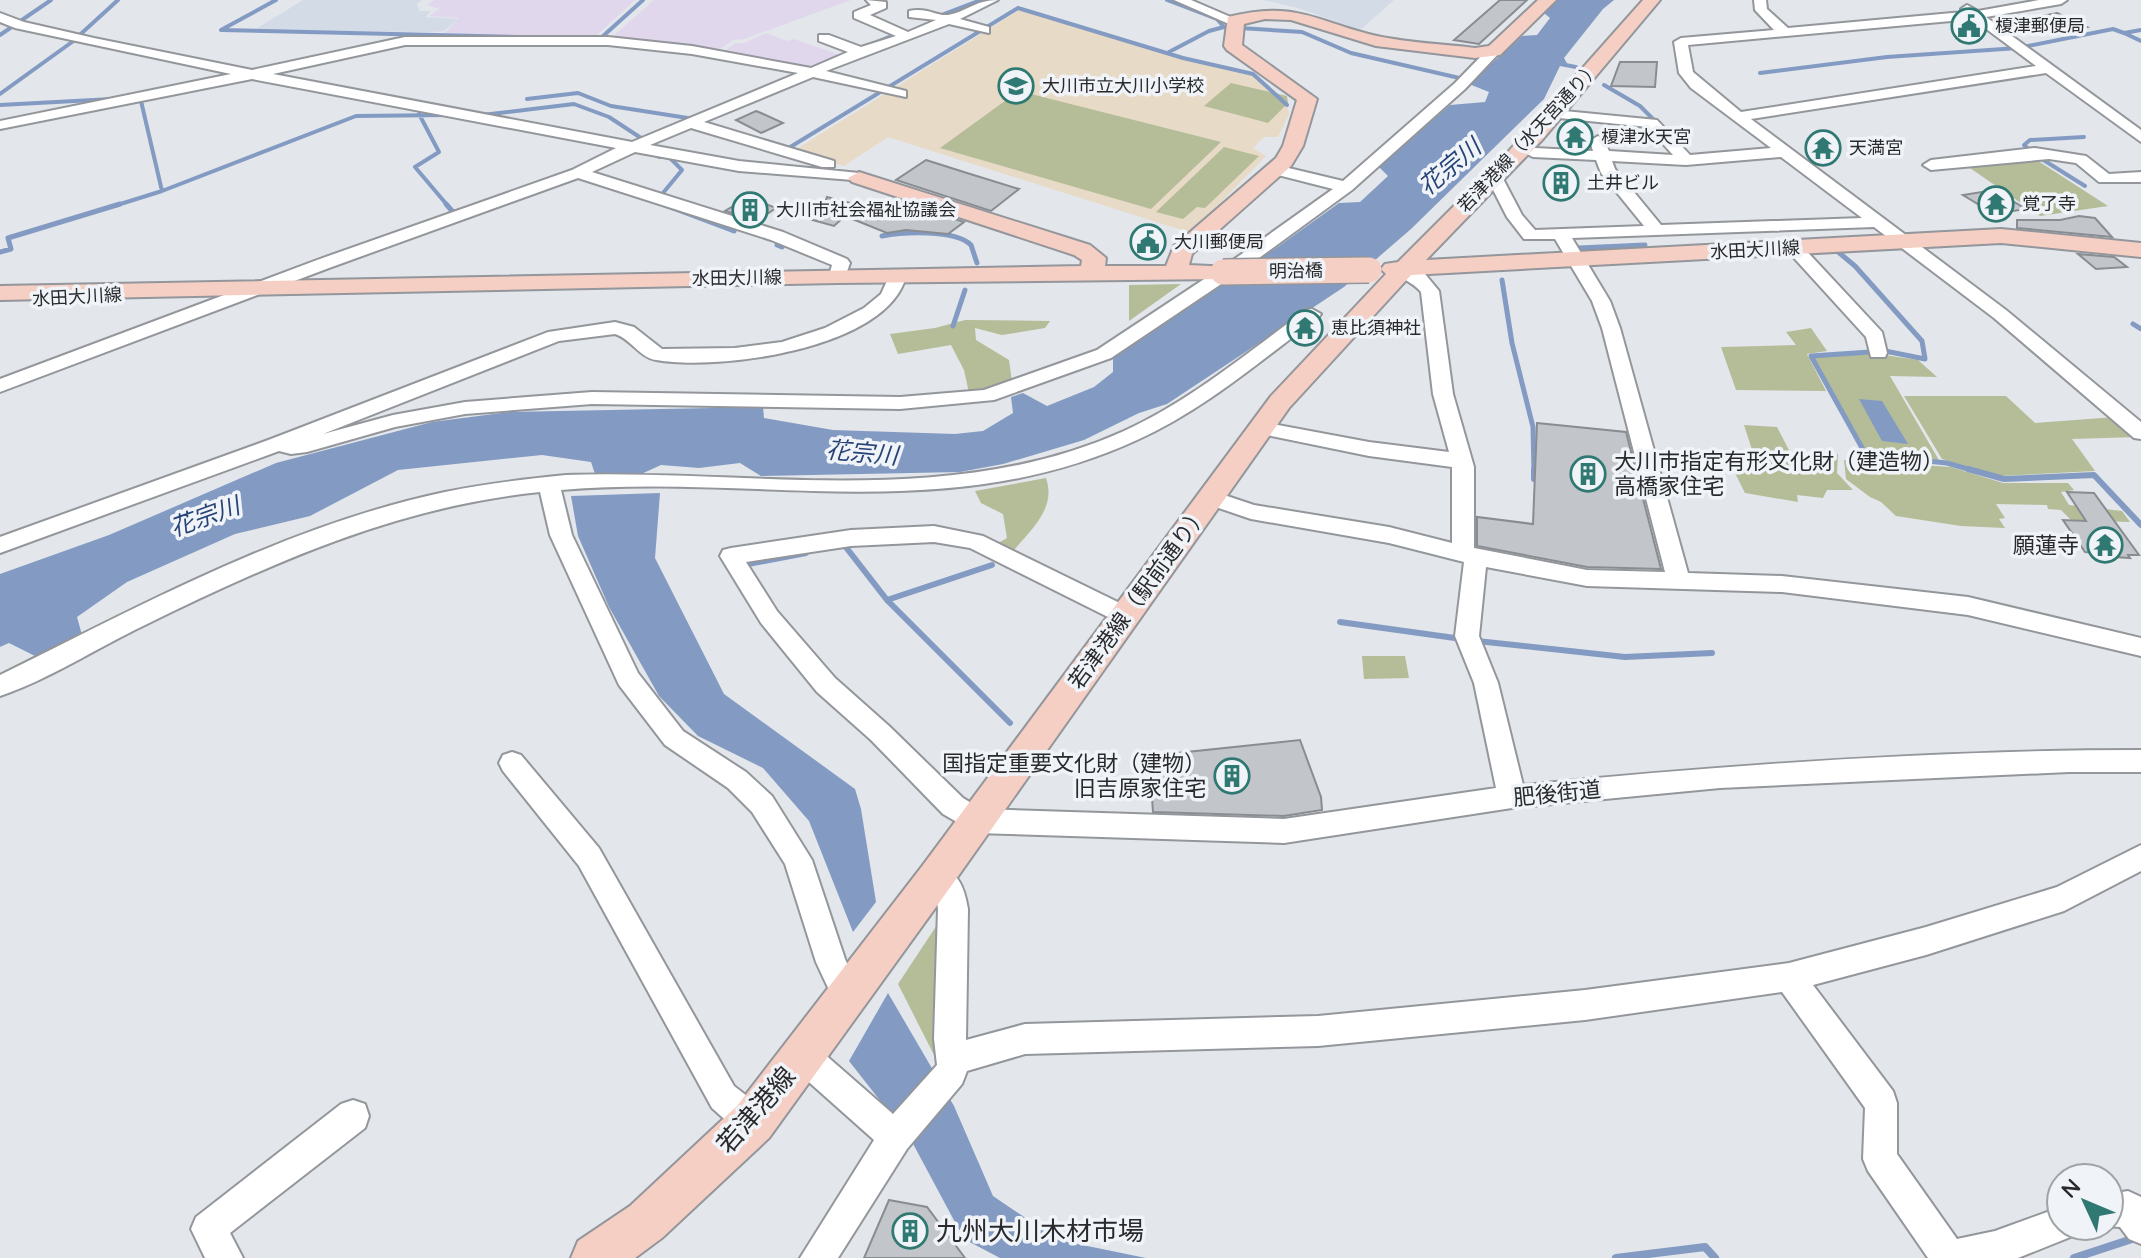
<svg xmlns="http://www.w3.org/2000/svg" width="2141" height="1258" font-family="Quicksand,'Noto Sans JP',sans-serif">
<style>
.built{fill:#d3dbe6}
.industrial{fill:#e0d7ec}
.education{fill:#e7dac6}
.green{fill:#b5bc98}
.water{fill:#839bc2}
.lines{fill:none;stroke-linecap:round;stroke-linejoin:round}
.stream-far3{stroke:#839bc2;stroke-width:4}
.stream-far2{stroke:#839bc2;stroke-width:5}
.stream-far1{stroke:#839bc2;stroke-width:6}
.stream{stroke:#839bc2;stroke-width:8}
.building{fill:#c2c5ca;stroke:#898c90;stroke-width:2}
.street-casing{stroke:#93969b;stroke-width:4}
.secondary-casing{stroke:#93969b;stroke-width:4}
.street{fill:#fff;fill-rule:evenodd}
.secondary{fill:#f5cec4;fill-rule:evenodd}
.secondary-bridge-casing{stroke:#93969b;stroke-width:28;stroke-linecap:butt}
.secondary-bridge{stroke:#f5cec4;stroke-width:25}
.labels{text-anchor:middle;stroke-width:7;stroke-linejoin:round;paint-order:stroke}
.far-poi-label{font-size:18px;fill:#292a2c;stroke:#f0f3f8;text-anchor:start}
.far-street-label{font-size:18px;fill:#292a2c;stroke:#f0f3f8}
.poi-label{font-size:22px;fill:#292a2c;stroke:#f0f3f8;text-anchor:end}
.street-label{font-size:22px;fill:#292a2c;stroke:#f0f3f8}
.water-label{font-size:24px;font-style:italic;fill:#274477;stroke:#f0f3f8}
.near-street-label{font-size:26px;fill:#292a2c;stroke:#f0f3f8}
.near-poi-label{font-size:26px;fill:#292a2c;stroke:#f0f3f8;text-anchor:start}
</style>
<rect width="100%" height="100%" fill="#e3e6eb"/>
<!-- built -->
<path class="built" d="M303,0h119l-5,4 3,7h11l-6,6 33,2 -14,12 -12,1 -200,-2 24,-1z
M1263,0h131l-34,30 -62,-22z"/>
<!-- industrial -->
<path class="industrial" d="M434,0h201l-39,36 -153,-1 16,-17 -30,-2 11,-7 -13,-4z
M654,0h197l-107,39 -11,1 -17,12 -105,-14z
M766,33l21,8 7,-2 46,16 -33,13 -84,-16 12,-9h9z"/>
<!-- education -->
<path class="education" d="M1019,10l163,49 70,17 22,14 13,15 2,9 -11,23h-14l-11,11 13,8 -75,77 -303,-96 -44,29 -49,-16z"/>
<!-- green -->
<path class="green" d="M1231,83l56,13 1,7 -20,20 -64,-17z
M1023,92l198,50 -70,67 -211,-61 76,-55z
M1224,147l35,9 -54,52 -8,-1 -14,12 -27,-7z
M2032,157l76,49 -68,10 -73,-50z
M1181,284l-52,37v-36z
M965,320l85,1 -5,7 -43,7 -27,-7 1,12 33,20 3,21 -43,12 -5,-23 -13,-25 -53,9 -8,-20 45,-6z
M1811,328l16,23 -20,3 19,37 -90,-1 -15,-43 75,-2 -10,-13z
M1857,351l61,9 19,17 -47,-1 50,86h-65l76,5 52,16h65l6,7 -13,2 8,13 53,6 8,11 -59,-2 -10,-10 -13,-1 -1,-4 -51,-1 9,14 -6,1 6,9 -44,-2 -65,-10 -15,-14 -11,-5 -24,-18 -2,-19 25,1 -58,-105z
M1904,396h102l29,27 80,-6 23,20 -66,2 23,32 -96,5 -57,-17z
M1744,425l33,2 14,27h47l-1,19 16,17h-26l-4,8 -26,-3 1,7 -53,-9 -12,-24 25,-1z
M1046,478c11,32 -17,53 -37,78l-16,-10 14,-8 -4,-24 -22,-11 -6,-12z
M1362,656h43l4,22 -45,1z
M937,925l-3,130 -36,-71z"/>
<!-- water -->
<path class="water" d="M1556,0h58l-11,9 -39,49 4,7 -8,1 -16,33 -133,130 -67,58 -177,117 -28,9 -55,27 -81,24 -43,8 -199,4 -21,-13 -41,5 -38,-3 -22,10 -44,-1 -4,-12 -49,-7 -144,15 -88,46 -75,18 -108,48 -50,35 5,18 -47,21 -26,-13 -9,4v-73l109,-39 167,-72 156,-41 77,-10 254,-5 1,11 69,12 122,4 28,-3 30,-18 -2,-16 12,-4 24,13 47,-19 19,-15v-19l166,-107 60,-43 21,-1 28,-26 -9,-9 71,-62 35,-3 4,-10 -20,-8 53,-48 15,-1 13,-17 -6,-5z
M1859,399l23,2 26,43 -26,-3z
M660,493l-5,65 69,136 131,95 6,20 15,93 -23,30 -44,-111 -46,-53 -65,-32 -39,-40 -50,-89 -31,-71 -7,-40z
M888,993l66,113 39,90 65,44 88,18h-146l-36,-19 -53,-99 -62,-79z"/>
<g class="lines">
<!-- stream-far3 -->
<path class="stream-far3" d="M276,0l-55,30 295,7
M1167,0l50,19 7,8
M944,14l37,-14
M2141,30l-17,3 17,8
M0,35l51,-35
M595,38l7,-1 41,-37
M867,46l22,-9
M1169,52l40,-21 15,-4 78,5 49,21 117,27
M1560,64l16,3
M1760,73l127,-16 131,-9 95,-19 11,4
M1604,85l36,21 18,18
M0,94l72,-52 46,-42
M527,99l51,-6 33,13 83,13
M141,101l21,90
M0,105l112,-6
M419,114l20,38 -24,15 33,39
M482,115l92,-11 35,13 32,21
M787,149l231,-141 165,50 70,16 34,31
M2032,152l-8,-7 6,-5 54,-3
M657,156l3,1
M2037,156l48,30
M663,193l19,-23 -11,-11
M114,206l48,-15 194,-75 92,-1"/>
<!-- stream-far2 -->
<path class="stream-far2" d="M446,204l7,8 8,-1
M665,205l69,26
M882,236c21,-4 73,-7 89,9l6,18
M777,245l5,2
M1579,248l66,-3
M1837,251l18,15 67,75 3,18 -40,-8 -74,5 55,99 81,8 28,8
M0,252l11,-3 -3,-11 112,-34
M1502,280l10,63 21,84 1,44
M2133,324l8,5
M953,326l12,-36"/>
<!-- stream-far1 -->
<path class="stream-far1" d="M1534,469v10
M1968,469l36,10 90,-4 47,50
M845,546l42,54 123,123
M748,564l58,-11
M887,600l105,-35
M1340,622l122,17
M1477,641l148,16 87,-4"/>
<!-- stream -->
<path class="stream" d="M1616,1258l89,-11 10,11
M2074,1258l67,-22"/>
</g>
<!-- building -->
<path class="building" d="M1500,0h27l-48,44 -25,-4z
M2057,13l30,14 -30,6 -30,-14z
M1620,62h37l-2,25 -44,-1z
M756,111l5,2 22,10 -22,10 -25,-13z
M926,160l41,13 52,16 -28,22 -95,-31z
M1994,190l32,19 -32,5 -31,-19z
M748,197l28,11 -19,13 -32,-10z
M827,197l54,14 16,-11 67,22 -16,12 -42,-4 -19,3 -42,-17 -11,10 -25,-7 15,-13z
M2079,216l16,2 17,19 -95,-9v-8h43z
M2078,254l36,3 13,10 -31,2z
M1537,423l89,9 35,137 -74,-2 -110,-21v-29l56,7z
M2067,492l27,1 45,62h-11l2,3 -29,-2 -3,-3 -13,-1 -22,-32 23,1z
M1300,740l21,57 1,13 -38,6 -131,-4 -4,-56z
M889,1200l38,7 38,51h-101z"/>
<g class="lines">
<defs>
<path id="street" d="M866,0l20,2v6l-16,7 38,17 28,-12 -27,-3v-6c18,-4 26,5 39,4 18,-3 27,-15 50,-15l-38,19 29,8v6l-40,-9 -123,47 80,20v6l-93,-20 -109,45 130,39v6h-12l-131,-39 -41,17 89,16 120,12 8,5 -2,3 -126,-10 -104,-19 -43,20 191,60 64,27 3,4 -6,17h-12l-3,-4 3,-11 -61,-25 -193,-62 -249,90 -329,124v-13l317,-119 255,-90 44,-22 -364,-69 -252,50v-8l231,-47 -216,-46 -15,-6v-9l24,9 70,16 158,32 153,-33h203l84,9 119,22 37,-16 -29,-11v-6h10l32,12 35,-11 -42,-18v-6l17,-7zM405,45h203l84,9 106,19 -166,69 -359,-68z
M1174,0h17l49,21 -11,3z
M1754,0h12l1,9 21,19 175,-16 -2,-3 6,-4 11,6 61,-11h28l-6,4 -75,13 155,113v12l-95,-69 -295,46 255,191 135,112v17l-7,-1 -140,-120 -120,-91 -302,11 38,63 10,27 68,245 94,3 186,21 173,41v18l-173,-41 -186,-23 -195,-6 -101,-19 -7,69 19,47 25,102c205,-20 412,-35 618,-35v22h-72l-349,16 -208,20 -228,35 -308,-10 -33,-19 -72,-74 -54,-48 -56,-69 -41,-67 3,-6 8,-2 120,-18 83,-4 49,10 149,73 4,6 -4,6 -8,3 -8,-3 -146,-73 -36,-6 -83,4 -105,16 31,49 58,67 54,48 74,72 18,11 303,10 212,-31 -22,-105 -19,-47 9,-74 -75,-19 -138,-24 -50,-17 -3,-5 3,-5 8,-2 45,15 135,22 63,16v-76l-83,-11 -107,-22 -10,-6 10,-6 107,20 80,10 -16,-58 -12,-102c-8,-10 -21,-13 -29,-23l9,-5 24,10 14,17 14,103 21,73v81l113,22 78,2 -63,-244 -10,-27 -37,-62h-31l-17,-22 -20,-39 8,-5 6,2 21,40 13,15 109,-4 -43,-53 -5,-13 -63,-3 -18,-9 8,-5 12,5 58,3 -3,-10 8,-5 5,2 6,13 64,4 -25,-28 -99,-10v-6l5,-1 103,10 33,35 81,-7 -80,-60 -12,-15 -5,-31 7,-4 93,-8 -19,-20zM1973,19l63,47 -295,46 -48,-40 -5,-27zM1781,157l81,61 -201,7 -46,-56 -3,-8 74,4z
M1489,48l12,3 -36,38 -113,101 -104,76 -137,92 -117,42 -94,9 -308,-5 -127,10 -70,13 -88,25 -16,2 -12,-3 -279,102v-16l271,-98 277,-107 67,-10 19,5 28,22 73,-1 47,-6 43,-14 39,-20 17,-14 10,-22 6,-1 9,5c-18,73 -188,95 -250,84 -16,-2 -26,-22 -41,-26l-56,7 -236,93 70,-19 72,-13 127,-10 308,5 84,-7 113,-40 139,-92 97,-69 -63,-16v-6l6,-2 67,16 112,-98z
M2035,148l51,8 23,18 32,-2v10h-42l-23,-19 -27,-4 -118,11 -8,-5 8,-5z
M1794,243l6,1 82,88 5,21 -2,4h-14l-5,-20 -81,-89z
M1312,309l9,5 -3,4c-58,43 -114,92 -181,122 -191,88 -378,33 -576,50l11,45 66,138 45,58 63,41 26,24 40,64 33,99 18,38 -4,10 -11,5 -11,-5 -21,-45 -31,-98 -33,-52 -24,-24 -63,-43 -46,-60 -69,-150 -10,-43c-142,14 -271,72 -397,134 -46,22 -95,54 -143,70v-21c142,-70 288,-150 445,-183 40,-8 80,-13 121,-17 184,-6 383,35 558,-44 66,-30 123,-78 182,-121z
M512,752l9,3 78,93 135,238 31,24 4,12 -4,12 -12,4 -12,-4 -29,-26 -133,-242 -76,-95 -4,-8 4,-8z
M2141,845v26l-77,40 -138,44 -113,30 80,106 4,12v51l60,85 38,-8 66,-24v19h17l-5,10 -55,22h-90l-60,-87 -5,-12 2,-51 -83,-116 -197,28 -267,26 -293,8 -58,17 -5,13 -55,65 -69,109h-38l74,-118 -82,-73 -5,-11 5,-11 11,-5 11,5 79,69 44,-49 -3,-26 4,-130 -2,-15 -10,-8 -4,-9 4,-9 10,-4c23,9 28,22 32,45l-2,131 59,-16 293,-8 267,-26 204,-27 137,-36 131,-40z
M353,1100l12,4 4,12 -4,12 -135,105 13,25h-38l-14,-29 5,-12 145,-113z
M2128,1191l13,6v47l-12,-5 -9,-12 -16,-1h5v-32z"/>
<path id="secondary" d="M1538,0h18l-56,55 -25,3 -99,-12 -85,-26 -26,-1 -21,5 -2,21 75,54 -14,47 -12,20 -99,88 -3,11 42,2 4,5 -4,5 -8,2 -385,4 -838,17v-14l1081,-20 1,-6 -8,-5 -222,-73 -4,-4 11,-6 231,73 16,13 -1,8h61l8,-20 102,-88 7,-12 14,-46 -70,-50 -3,-4 4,-29c69,-17 86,4 149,19 32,7 66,8 98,12l14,-2z
M1643,0h17l-117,139 -117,121 575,-31 140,14v14l-140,-14 -590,32 -122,133 -340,481 -180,249 -107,100 -27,20h-64l7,-17 52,-35 107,-100 186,-241 348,-469 115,-122 -5,-5 4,-5 13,-2 110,-110z"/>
</defs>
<!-- street casing -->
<use href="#street" class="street-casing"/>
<!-- secondary casing -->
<use href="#secondary" class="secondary-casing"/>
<!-- street -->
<use href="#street" class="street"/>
<!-- secondary -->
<use href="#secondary" class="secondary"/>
<defs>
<path id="secondary-bridge" d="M1223,272l146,-2"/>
</defs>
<!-- secondary-bridge casing -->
<use href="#secondary-bridge" class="secondary-bridge-casing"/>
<!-- secondary-bridge -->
<use href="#secondary-bridge" class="secondary-bridge"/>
</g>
<!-- icons -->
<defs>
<symbol id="civic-ring" viewBox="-11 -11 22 22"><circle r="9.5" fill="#f0f3f8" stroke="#307973" stroke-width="1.5"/><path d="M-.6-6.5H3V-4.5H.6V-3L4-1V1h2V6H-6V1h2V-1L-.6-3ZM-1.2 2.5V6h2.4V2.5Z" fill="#307973"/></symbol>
<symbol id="school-ring" viewBox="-11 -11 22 22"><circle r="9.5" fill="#f0f3f8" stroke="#307973" stroke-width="1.5"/><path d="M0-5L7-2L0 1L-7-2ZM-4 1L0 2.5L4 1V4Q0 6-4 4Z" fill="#307973"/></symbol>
<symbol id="temple-ring" viewBox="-11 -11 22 22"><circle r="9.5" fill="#f0f3f8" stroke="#307973" stroke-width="1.5"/><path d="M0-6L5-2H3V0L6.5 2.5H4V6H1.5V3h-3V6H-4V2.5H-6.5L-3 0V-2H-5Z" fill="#307973"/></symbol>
<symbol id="building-ring" viewBox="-11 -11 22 22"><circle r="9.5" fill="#f0f3f8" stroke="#307973" stroke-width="1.5"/><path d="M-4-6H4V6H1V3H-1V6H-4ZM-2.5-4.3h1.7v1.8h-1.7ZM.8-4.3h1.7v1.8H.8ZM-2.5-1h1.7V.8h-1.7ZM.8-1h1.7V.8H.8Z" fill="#307973"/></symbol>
</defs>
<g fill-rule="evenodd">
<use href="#civic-ring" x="1949" y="6" width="40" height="40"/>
<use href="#school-ring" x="996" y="66" width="40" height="40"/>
<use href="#temple-ring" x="1555" y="117" width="40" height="40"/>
<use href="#temple-ring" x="1803" y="128" width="40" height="40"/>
<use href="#building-ring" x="1541" y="163" width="40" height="40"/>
<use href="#temple-ring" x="1976" y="184" width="40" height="40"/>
<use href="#building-ring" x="730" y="190" width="40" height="40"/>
<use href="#civic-ring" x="1128" y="222" width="40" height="40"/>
<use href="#temple-ring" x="1285" y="308" width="40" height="40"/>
<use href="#building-ring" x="1568" y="454" width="40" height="40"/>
<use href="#temple-ring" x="2085" y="525" width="40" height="40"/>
<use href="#building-ring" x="1212" y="756" width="40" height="40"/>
<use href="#building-ring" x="890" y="1211" width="40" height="40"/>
</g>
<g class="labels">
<!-- far-poi labels -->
<g class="far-poi-label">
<text x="1995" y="32">榎津郵便局</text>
<text x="1042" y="92">大川市立大川小学校</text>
<text x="1601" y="143">榎津水天宮</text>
<text x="1849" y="154">天満宮</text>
<text x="1587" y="189">土井ビル</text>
<text x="2022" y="210">覚了寺</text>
<text x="776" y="216">大川市社会福祉協議会</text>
<text x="1174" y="248">大川郵便局</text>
<text x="1331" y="334">恵比須神社</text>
</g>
<!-- far-street labels -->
<g class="far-street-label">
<text transform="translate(1529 137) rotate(-47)" y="6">若津港線（水天宮通り）</text>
<text transform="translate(1755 250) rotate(-3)" y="6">水田大川線</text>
<text transform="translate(1296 271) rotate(-1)" y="6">明治橋</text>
<text transform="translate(737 278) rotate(-1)" y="6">水田大川線</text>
<text transform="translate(77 297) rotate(-3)" y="6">水田大川線</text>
</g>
<!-- poi labels -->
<g class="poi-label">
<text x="1614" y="469" text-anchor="start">大川市指定有形文化財（建造物）<tspan x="1614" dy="25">高橋家住宅</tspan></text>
<text x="2079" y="553">願蓮寺</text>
<text x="1206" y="771">国指定重要文化財（建物）<tspan x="1206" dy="25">旧吉原家住宅</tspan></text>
</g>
<!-- street labels -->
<g class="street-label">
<text transform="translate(1138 597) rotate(-54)" y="8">若津港線（駅前通り）</text>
<text transform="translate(1557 793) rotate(-6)" y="8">肥後街道</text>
</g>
<!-- water labels -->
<g class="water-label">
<text transform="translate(1450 167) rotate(-40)" y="8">花宗川</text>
<text transform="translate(862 453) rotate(5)" y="8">花宗川</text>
<text transform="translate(205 517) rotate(-20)" y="8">花宗川</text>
</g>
<!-- near-street labels -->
<g class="near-street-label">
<text transform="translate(756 1110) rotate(-49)" y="9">若津港線</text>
</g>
<!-- near-poi labels -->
<g class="near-poi-label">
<text x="936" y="1240">九州大川木材市場</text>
</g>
</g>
<!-- north arrow -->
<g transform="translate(2085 1202) rotate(314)"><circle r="38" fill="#f0f3f8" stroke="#a0a3a6" stroke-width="2"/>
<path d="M0-6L14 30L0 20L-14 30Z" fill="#307973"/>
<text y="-12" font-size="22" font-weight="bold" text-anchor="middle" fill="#292a2c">N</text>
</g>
</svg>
